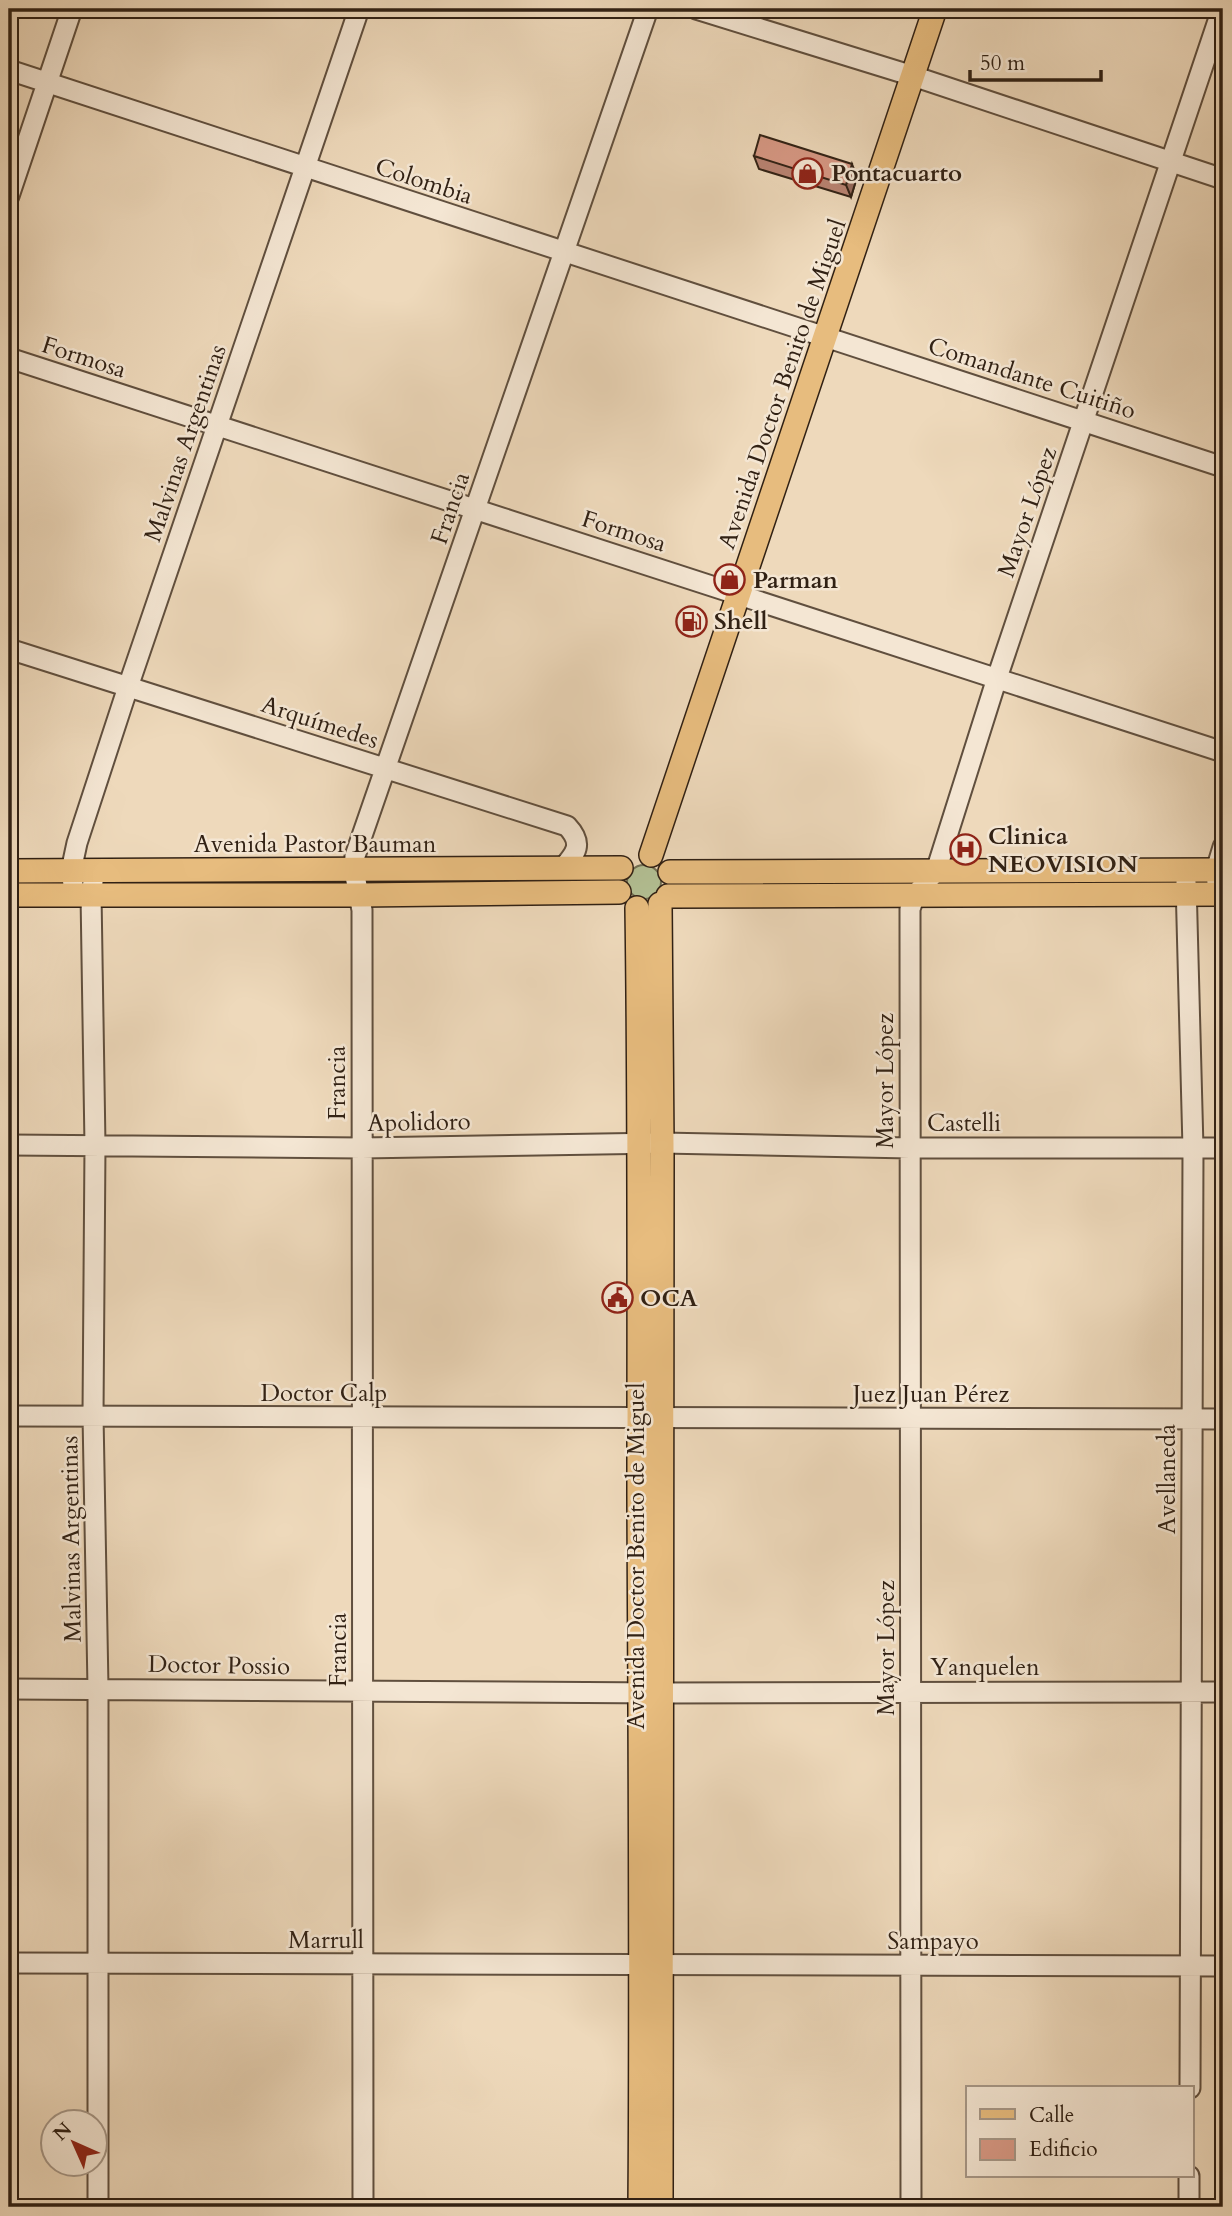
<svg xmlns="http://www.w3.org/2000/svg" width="1232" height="2216" font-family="Cardo,serif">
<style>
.green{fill:#b3c094;stroke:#727054;stroke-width:2}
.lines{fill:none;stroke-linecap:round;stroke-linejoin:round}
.minor-casing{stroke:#604f3e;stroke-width:23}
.major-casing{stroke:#312114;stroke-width:26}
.minor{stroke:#f4e6d3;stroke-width:19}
.major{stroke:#e7bc7e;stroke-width:23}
.wall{fill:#b98372;stroke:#312114;stroke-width:2}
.shaded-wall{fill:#966a5c;stroke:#312114;stroke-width:2}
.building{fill:#d79884;stroke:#312114;stroke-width:2}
.labels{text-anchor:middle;stroke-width:5;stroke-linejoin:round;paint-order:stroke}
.poi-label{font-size:24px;font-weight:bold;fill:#312114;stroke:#f4e6d3;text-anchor:start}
.street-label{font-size:24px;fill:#312114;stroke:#f4e6d3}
</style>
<rect width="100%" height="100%" fill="#eed9bb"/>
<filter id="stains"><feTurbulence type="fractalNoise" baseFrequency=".00286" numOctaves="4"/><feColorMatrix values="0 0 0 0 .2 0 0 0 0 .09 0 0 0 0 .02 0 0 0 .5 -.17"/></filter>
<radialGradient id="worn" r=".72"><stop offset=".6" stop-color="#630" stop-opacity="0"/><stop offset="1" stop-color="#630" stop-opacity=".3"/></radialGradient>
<!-- green -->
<path class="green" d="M627 882a17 17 0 1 1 34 0a17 17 0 1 1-34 0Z"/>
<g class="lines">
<defs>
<path id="minor" d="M696,9l217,67 310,103
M9,70l1214,397
M9,196l63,-187
M9,358l1214,394
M9,649l558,177c17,18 9,27 -5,43
M93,882l-2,12 4,251 -2,270 5,273v519
M1186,882l7,266 -3,940
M1217,883l-1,-13 7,-23
M73,884l-2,-13 6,-28 51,-156 231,-678
M9,1145l353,3 300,-5 248,5h313
M9,1416l1214,3
M9,1689l654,4 560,-1
M9,1963l1214,3
M363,2207l-1,-1297 -8,-39 1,-15 293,-847
M911,2207l-1,-1298 5,-14 21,-24 61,-193 225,-669
M1189,2207v-31"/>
<path id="major" d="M651,855l284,-846
M9,871l612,-3
M670,872l553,-2
M9,895h351l259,-3
M668,896l555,-2
M660,904l2,239 -1,1064
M637,908c3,196 2,392 2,588 1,237 3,474 1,711"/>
</defs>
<!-- minor casing -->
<use href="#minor" class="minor-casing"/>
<!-- major casing -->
<use href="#major" class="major-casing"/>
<!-- minor -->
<use href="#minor" class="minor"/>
<!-- major -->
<use href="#major" class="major"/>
</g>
<!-- wall -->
<path class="wall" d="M754,156l103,21 -6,20 -92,-28z"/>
<!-- shaded-wall -->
<path class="shaded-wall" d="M852,164l5,13 -6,20 -5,-12z"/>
<!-- building -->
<path class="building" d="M760,135l92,29 -6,21 -92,-29z"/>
<!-- icons -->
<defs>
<symbol id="shop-ring" viewBox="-11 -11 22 22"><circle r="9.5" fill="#f4e6d3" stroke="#8f2418" stroke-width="1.5"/><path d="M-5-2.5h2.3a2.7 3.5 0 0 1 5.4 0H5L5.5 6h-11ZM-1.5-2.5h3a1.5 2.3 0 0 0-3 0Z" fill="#8f2418"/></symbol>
<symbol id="fuel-ring" viewBox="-11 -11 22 22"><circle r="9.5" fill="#f4e6d3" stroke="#8f2418" stroke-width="1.5"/><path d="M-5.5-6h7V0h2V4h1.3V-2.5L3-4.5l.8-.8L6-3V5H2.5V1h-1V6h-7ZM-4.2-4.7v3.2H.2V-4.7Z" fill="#8f2418"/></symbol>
<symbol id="hospital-ring" viewBox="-11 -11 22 22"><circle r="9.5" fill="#f4e6d3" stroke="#8f2418" stroke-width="1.5"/><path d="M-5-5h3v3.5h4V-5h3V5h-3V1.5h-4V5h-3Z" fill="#8f2418"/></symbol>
<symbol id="civic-ring" viewBox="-11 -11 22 22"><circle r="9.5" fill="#f4e6d3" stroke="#8f2418" stroke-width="1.5"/><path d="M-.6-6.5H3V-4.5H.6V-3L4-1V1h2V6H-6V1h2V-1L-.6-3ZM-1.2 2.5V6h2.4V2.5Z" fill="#8f2418"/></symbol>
</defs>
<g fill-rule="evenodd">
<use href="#shop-ring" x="790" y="156" width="35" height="35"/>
<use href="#shop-ring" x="712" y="562" width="35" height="35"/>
<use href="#fuel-ring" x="674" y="604" width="35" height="35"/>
<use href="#hospital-ring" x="948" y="832" width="35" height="35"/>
<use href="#civic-ring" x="600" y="1280" width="35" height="35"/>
</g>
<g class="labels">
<!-- poi labels -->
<g class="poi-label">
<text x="831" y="181">Pontacuarto</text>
<text x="753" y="588">Parman</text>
<text x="714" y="629">Shell</text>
<text x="988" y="844">Clinica<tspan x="988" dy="28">NEOVISION</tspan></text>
<text x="640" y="1306">OCA</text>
</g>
<!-- street labels -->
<g class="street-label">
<text transform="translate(424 181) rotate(18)" y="8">Colombia</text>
<text transform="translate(84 357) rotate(18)" y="8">Formosa</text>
<text transform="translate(1032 378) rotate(18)" y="8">Comandante Cuitiño</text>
<text transform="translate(782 384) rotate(-71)" y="8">Avenida Doctor Benito de Miguel</text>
<text transform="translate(185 443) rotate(-71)" y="8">Malvinas Argentinas</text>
<text transform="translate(450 508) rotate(-71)" y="8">Francia</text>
<text transform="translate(1027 512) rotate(-71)" y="8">Mayor López</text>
<text transform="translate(624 531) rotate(18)" y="8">Formosa</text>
<text transform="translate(320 722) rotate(18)" y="8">Arquímedes</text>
<text x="315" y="852">Avenida Pastor Bauman</text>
<text transform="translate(885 1081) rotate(-90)" y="8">Mayor López</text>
<text transform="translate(337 1083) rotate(-90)" y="8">Francia</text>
<text transform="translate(419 1122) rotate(-1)" y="8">Apolidoro</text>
<text x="964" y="1131">Castelli</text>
<text x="324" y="1401">Doctor Calp</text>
<text x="931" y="1402">Juez Juan Pérez</text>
<text transform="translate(1167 1479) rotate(-90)" y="8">Avellaneda</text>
<text transform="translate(71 1539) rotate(-91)" y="8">Malvinas Argentinas</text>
<text transform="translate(636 1556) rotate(-90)" y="8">Avenida Doctor Benito de Miguel</text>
<text transform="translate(886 1648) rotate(-90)" y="8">Mayor López</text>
<text transform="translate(338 1650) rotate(-90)" y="8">Francia</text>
<text transform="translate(219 1665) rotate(1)" y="8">Doctor Possio</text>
<text x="985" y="1675">Yanquelen</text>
<text x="326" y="1948">Marrull</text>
<text x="933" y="1949">Sampayo</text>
</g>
</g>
<!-- margin -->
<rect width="1232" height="2216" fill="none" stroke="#eed9bb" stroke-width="35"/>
<rect x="10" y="10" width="1211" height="2195" fill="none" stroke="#312114" stroke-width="3.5"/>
<rect x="18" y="18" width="1197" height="2181" fill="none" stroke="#312114" stroke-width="2"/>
<!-- legend -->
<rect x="966" y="2086" width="228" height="91" fill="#f4e6d3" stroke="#a69787" stroke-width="2"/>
<rect x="980" y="2109" width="35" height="10" fill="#e7bc7e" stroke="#a69787" stroke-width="2"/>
<text x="1029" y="2122" font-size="21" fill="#312114">Calle</text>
<rect x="980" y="2139" width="35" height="21" fill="#d79884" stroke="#a69787" stroke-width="2"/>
<text x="1029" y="2156" font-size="21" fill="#312114">Edificio</text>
<!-- north arrow -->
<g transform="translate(74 2143) rotate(315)"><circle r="33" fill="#f4e6d3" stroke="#a69787" stroke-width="2"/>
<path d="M0-5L12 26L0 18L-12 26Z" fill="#8f2418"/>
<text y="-10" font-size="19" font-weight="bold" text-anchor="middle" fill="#312114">N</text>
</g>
<!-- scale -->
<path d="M970 70v10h131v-10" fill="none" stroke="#312114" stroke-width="3.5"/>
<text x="980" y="70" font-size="21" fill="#312114" stroke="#f4e6d3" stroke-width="5" paint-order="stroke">50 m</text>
<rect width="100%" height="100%" filter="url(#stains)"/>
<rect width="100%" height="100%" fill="url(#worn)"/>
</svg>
